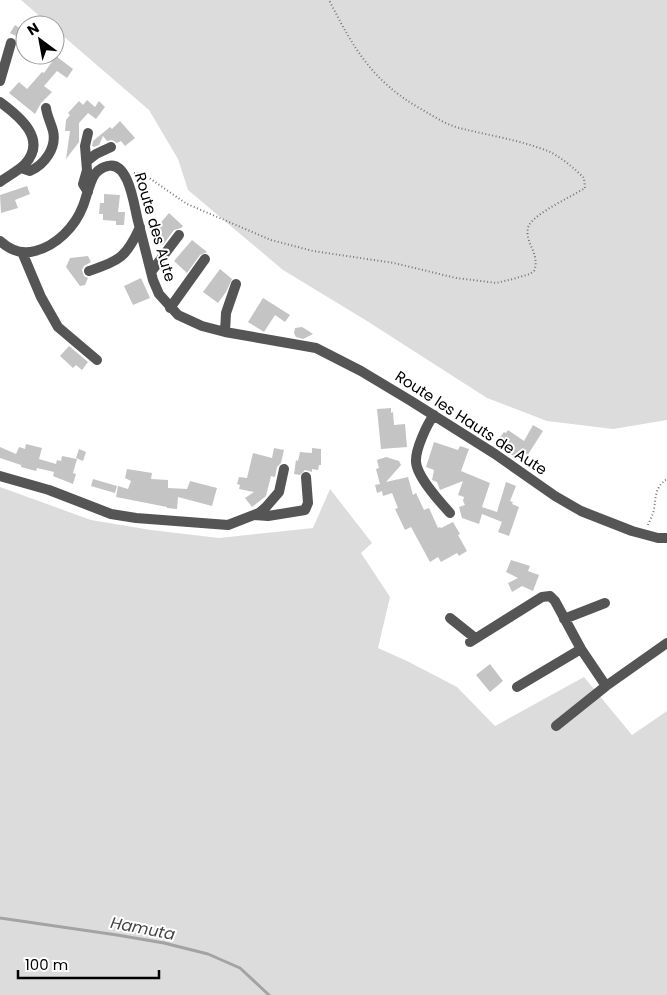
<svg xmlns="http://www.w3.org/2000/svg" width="667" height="995" font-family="Poppins,sans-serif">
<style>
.green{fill:#dcdcdc}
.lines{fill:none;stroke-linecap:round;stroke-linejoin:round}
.stream{stroke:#a3a3a3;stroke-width:3}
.building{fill:#c4c4c4}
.path{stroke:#777;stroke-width:2;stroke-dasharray:1 2.5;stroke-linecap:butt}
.minor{stroke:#555;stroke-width:10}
.labels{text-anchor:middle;stroke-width:4;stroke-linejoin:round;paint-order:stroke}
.street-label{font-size:15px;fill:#000;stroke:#fff}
.water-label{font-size:16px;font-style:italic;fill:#444;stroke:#fff}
</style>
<rect width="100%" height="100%" fill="#fff"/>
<!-- green -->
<path class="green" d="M21,0h646v420l-54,9 -66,-8 -60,-23 -120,-77 -84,-51 -95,-80 -10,-31 -29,-49 -94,-81v-4h-5z
M0,487l91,33 60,10 68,8 94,-10 17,-39 42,54 -11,10 29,44 -12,51 29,13 50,26 38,39 89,-49 48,58 35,-24v284h-667z"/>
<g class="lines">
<!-- stream -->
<path class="stream" d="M0,918l117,17 47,8 44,11 32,14 29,27"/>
</g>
<!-- building -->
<path class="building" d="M15,25l10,7 -3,7 -12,-6z
M56,56l17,13 -6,9 -10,-7 -13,15 8,6 -11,11 -6,11 -26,-21 10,-11 8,7 15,-17 2,1z
M87,100l8,7 4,-6 6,6 -9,12 -8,-6 -9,10v19l-13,17 4,-28h-5l1,-11 4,-5 -2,-2 11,-12 4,4z
M120,121l15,17 -10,8 -4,-5 -4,2 -5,-3 -5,1 -4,-5 -4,9 -5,2 -2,-1 1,-5 17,-14 2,2z
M27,186l3,8 -15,6 3,8 -17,5 -1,-18z
M104,194l16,1 -2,17h7l-1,13h-8v-4l-13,-1v-6h-4l1,-11h4z
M169,213l14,13 -2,2 -7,2 -11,15 -12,-11z
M192,240l15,12 -7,3 -13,18 -13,-12z
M88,256l3,6 -7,4 -2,4 2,6 4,2 -3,7 -5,1 -14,-19 4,-9z
M220,269l12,10 -6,13 -8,11 -15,-11z
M141,278l9,20 -17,7 -9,-19z
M263,298l27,17 -5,7 -10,-7 -11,17 -16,-10z
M302,327l5,3 6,4 -10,5 -7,-2 -2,-4 1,-5z
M69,346l19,16 -6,8 -6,-5 -3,3 -13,-12z
M391,408v5l2,-1 1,13 11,-1 2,23 -26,2 -4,-40z
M533,425l10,6 -16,25 -2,-2 -4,5 -5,-4 -1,2 -20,-13 9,-12 2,1 2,-3 16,11z
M434,442l24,8 2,-4 9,3 -8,22 29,12 -8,24 15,5 9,-30 10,4 -6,15 3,1 -1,2 7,3 -10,29 -11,-4 4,-10 -20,-8 -3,10 -17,-6 -3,-11 6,-2 -2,-4 1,-4 -6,-2 5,-14 -23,9 -3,-8 -5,-2 2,-10 -8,-3z
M26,444l16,4 -3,11 17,5 1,-4 4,1 1,-5 15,3 -4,14 3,1 -3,10 -20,-8 1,-4 -17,-4 -1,3 -15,-4v-2l-21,-7v-11l16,7 3,-7 6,2z
M274,448l10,2 -3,13 -4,4 -2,10 -4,-1 -5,20 -14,11 -7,-9 9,-6 -15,-3 1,-4 -3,-1 2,-7 8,1 6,-25 19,5z
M312,448l9,1v16h-2l-1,5 -6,-1v3l-7,-2 -5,5 -6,-1 2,-14 2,1 2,-9 12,1z
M79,449l7,3 -3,9 -7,-3z
M386,457l13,4 2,4 -15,17 22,-5 5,18 3,-2 8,17 5,-2 9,20 2,-1 1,1 12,-6 7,12 -2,1 9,16 -8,5 -2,-3 -16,9 -3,-5 -8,5 -19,-35 -6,3 -10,-21 3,-1 -6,-15 -9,3 -1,-5 -5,2 -2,-8 5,-1 -4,-15 3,-1 -2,-8z
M127,469l25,4 -1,6 17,1v8l19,1 3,-8 27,7 -5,18 -34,-9 -1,12 -10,-1v-1l-51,-10 2,-11 10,3 3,-8 -6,-3z
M93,479l24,7 -2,7 -24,-7z
M511,560l19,6 -2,5 11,4 -6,16 -11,-5 -10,6 -4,-9 10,-5 -12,-6z
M490,664l13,17 -13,11 -14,-17z"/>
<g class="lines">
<!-- path -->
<path class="path" d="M134,173h8l45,31 84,36 42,11 81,12 62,15 33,4 7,1 17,-4 17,-5 4,-3c4,-9 0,-19 -4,-27 -2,-6 -4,-13 -1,-19 8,-13 42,-28 56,-37l-1,-10c-10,-10 -23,-21 -36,-27 -29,-11 -60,-16 -89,-23 -14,-4 -26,-12 -38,-19 -49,-28 -67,-60 -92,-109
M648,525c2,-5 5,-10 6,-16 2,-13 1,-22 13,-30"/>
<!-- minor -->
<path class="minor" d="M0,81l11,-38
M0,102c19,14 48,37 25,62 -7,7 -17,12 -25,18
M88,133l-3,13 2,24 -4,14 5,8
M87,161l9,-7 15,-7
M21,168l9,3c14,-6 27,-23 23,-40 -2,-8 -6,-15 -7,-23
M0,241c10,9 21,14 35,10 21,-5 40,-24 48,-45 4,-10 6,-23 12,-32 3,-4 8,-7 13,-8 21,-5 26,40 30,55 5,19 10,39 15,59l6,14 19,21 24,11 23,6 91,16 45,23 50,30 84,53 60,42 26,15 51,20 26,7h9
M22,252l19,45 17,30 39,33
M89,271c31,-11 37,-13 51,-44
M151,272l28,-37
M170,308l35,-49
M225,332l1,-19 10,-29
M434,415c-7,9 -19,35 -18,47 1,15 24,40 34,51
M0,476l49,14 62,24 25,4 92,7 31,-12 7,-6 13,-15 5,-23
M255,515l13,1 37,-6 3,-7 -2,-26
M450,618l25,20
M564,619l41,-16
M470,642l72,-45 8,-1 5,5 26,48 25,37
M517,687l64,-38
M556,726l50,-40 61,-43"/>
</g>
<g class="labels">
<!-- street labels -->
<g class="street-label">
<text transform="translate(155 227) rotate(74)" y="5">Route des Aute</text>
<text transform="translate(471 423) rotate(33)" y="5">Route les Hauts de Aute</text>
</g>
<!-- water labels -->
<g class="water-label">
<text transform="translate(143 928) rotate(11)" y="6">Hamuta</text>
</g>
</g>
<!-- north arrow -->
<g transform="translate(40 40) rotate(328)"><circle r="24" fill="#ffffff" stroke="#999999"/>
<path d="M0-4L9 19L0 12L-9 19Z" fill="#000000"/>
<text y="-8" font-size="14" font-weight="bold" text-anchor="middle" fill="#000000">N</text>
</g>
<!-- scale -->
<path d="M18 970v8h141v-8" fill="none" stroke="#000000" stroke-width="2.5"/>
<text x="25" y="970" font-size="15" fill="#000000" stroke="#ffffff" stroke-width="4" paint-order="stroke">100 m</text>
</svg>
